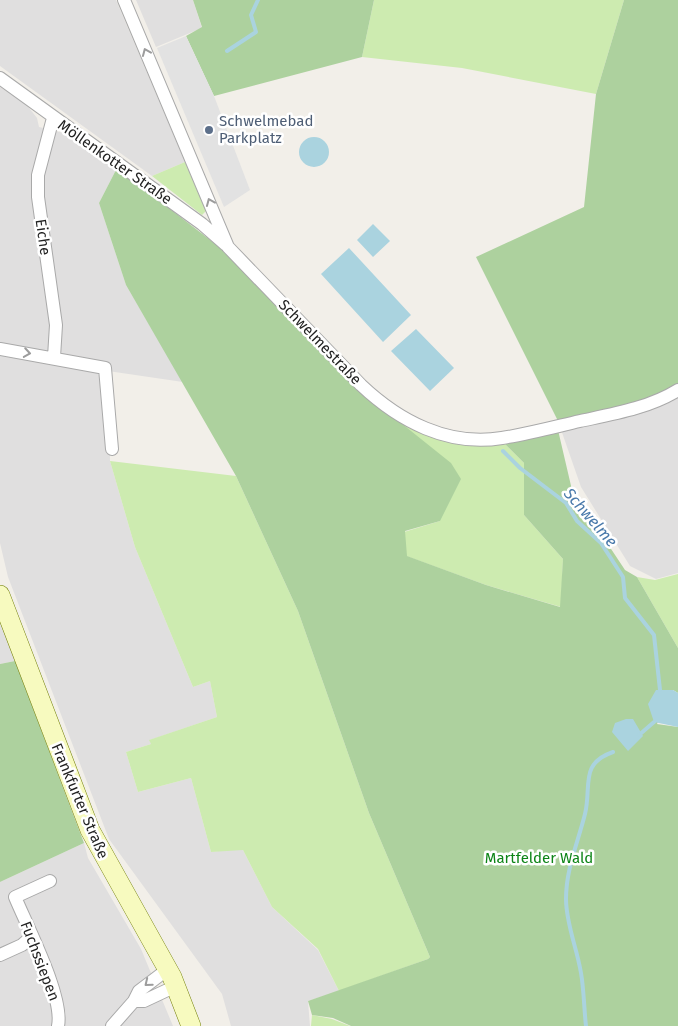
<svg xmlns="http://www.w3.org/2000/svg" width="678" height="1026" font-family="'Fira Sans',sans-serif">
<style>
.residential{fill:#e0dfdf}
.grass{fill:#cdebb0}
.forest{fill:#add19e}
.parking{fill:#e2e2e2}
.water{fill:#aad3df}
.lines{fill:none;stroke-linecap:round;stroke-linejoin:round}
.stream{stroke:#aad3df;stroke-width:4}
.minor-casing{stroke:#a9a9a9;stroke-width:14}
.secondary-casing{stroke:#707d05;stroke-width:20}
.minor{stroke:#fff;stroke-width:12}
.secondary{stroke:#f7fabf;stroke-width:19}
.oneway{stroke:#9c9c9c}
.service-dot{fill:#5c6f8a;stroke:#fff;stroke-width:2}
.labels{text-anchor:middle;stroke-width:5;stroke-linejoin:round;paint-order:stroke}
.service-label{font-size:15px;fill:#4e5e75;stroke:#fff;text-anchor:start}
.street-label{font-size:15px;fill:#222;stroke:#fff}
.park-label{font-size:15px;fill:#0c8416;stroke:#fff}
.water-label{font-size:16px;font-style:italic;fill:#4a7aab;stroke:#fff}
</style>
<rect width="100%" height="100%" fill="#f2efe9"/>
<!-- residential -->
<path class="residential" d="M0,0h116l69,162 -33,14 -152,-110z
M136,0h57l9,28 -46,19z
M0,87l26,17 11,14 2,9 25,6 53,35 -18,35 27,82 57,97 -75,-11 2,90 25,86 58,140 17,-6 7,36 -67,23 1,4 -25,8 12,40 53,-14 20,74 31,-4 30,59 46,43 21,41 -31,10 2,25h-79l-9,-32 -113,-155 -101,-262 -8,-34z
M678,385v188l-22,6 -26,-13 -49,-79 -23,-66z
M0,624l15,37 -15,3z
M84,843l4,15 53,91 32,77h-173v-144z"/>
<!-- grass -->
<path class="grass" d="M374,0h250l-28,94 -134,-26 -100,-11z
M185,162l21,49 -4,4 -50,-39z
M396,419l107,23 21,21v52l39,44 -2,48 -75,-22 -80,-29 -2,-24 36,-11z
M110,461l126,15 62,135 71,202 61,144 -2,2 -89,32 -21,-42 -46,-42 -29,-57 -32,2 -20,-74 -53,14 -12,-40 25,-8 -2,-4 68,-23 -7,-36 -17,6 -58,-140z
M678,574v74l-41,-71 18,3z
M312,1015l20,4 18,7h-39z"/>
<!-- forest -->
<path class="forest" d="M193,0h181l-12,57 -148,39 -28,-60 16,-9z
M624,0h54v385l-48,20 -72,16 -82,-164 108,-50 12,-113z
M117,168l110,85 169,166 55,44 10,16 -21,42 -35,10 2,25 79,29 74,22 3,-48 -39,-44v-52l-21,-21 55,-12 14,60 53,80 12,7 41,71v45l-5,-3 -16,34 21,3v299h-327l-18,-8 -21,-3 -4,-14 120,-42 2,-2 -61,-144 -71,-202 -62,-135 -110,-191 -27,-82z
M15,661l69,182 -84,39v-218z"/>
<!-- parking -->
<path class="parking" d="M186,36l28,60 36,94 -26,17 -67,-159z"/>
<!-- water -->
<path class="water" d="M299 152a15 15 0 1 1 30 0a15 15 0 1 1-30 0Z
M373,224l17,17 -17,16 -16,-17z
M349,248l62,67 -28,27 -62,-68z
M416,329l38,39 -24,23 -39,-40z
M656,690h17l5,3v34l-24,-5 -6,-18z
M626,719h7l10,17 -15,15 -16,-19 3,-9z"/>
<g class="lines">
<!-- stream -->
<path class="stream" d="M227,51l29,-19 -5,-17 7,-15
M503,451l17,17 46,35 11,18 24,22 22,34 2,21 29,37 6,55
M639,735l15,-13
M586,1026c-2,-17 -2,-36 -5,-53 -4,-25 -15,-49 -15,-74 0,-30 12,-57 19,-85 7,-29 -6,-50 28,-62"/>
<defs>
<path id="minor" d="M124,0l104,247 133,138c38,36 87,62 141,53 26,-4 52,-11 78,-17 33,-7 69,-13 98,-31
M0,78l202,146 24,21
M53,118l-15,57v22l18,128 -2,32
M0,349l105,19 7,81
M50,881l-35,16c12,29 49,100 43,129
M0,955l22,-10 9,-8
M134,1001h10l32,-15
M112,1026l22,-25 5,-10 29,-22"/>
<path id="secondary" d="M0,595l90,235 82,147 19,49"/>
</defs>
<!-- minor casing -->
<use href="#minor" class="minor-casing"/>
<!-- secondary casing -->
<use href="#secondary" class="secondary-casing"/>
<!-- minor -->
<use href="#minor" class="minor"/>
<!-- secondary -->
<use href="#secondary" class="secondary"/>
</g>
<!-- one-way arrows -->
<defs><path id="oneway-chevron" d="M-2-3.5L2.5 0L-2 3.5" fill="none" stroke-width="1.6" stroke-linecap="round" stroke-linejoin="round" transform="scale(1.25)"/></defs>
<g class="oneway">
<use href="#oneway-chevron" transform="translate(146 52) rotate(-113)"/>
<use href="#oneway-chevron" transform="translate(210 202) rotate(-113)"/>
<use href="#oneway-chevron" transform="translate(27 353) rotate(9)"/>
<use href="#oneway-chevron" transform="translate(148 983) rotate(141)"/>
</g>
<!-- markers -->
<circle class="service-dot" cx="209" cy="130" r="5"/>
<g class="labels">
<!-- service labels -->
<g class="service-label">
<text x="219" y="126">Schwelmebad<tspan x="219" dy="17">Parkplatz</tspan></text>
</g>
<!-- street labels -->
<g class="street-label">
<text transform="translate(115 162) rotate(35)" y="5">Möllenkotter Straße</text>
<text transform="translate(43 237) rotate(82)" y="5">Eiche</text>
<text transform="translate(320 342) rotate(46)" y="5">Schwelmestraße</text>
<text transform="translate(80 801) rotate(67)" y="5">Frankfurter Straße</text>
<text transform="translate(40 961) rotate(69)" y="5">Fuchssiepen</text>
</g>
<!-- park labels -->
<g class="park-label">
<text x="539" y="863">Martfelder Wald</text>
</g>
<!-- water labels -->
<g class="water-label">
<text transform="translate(591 517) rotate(49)" y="6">Schwelme</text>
</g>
</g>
</svg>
